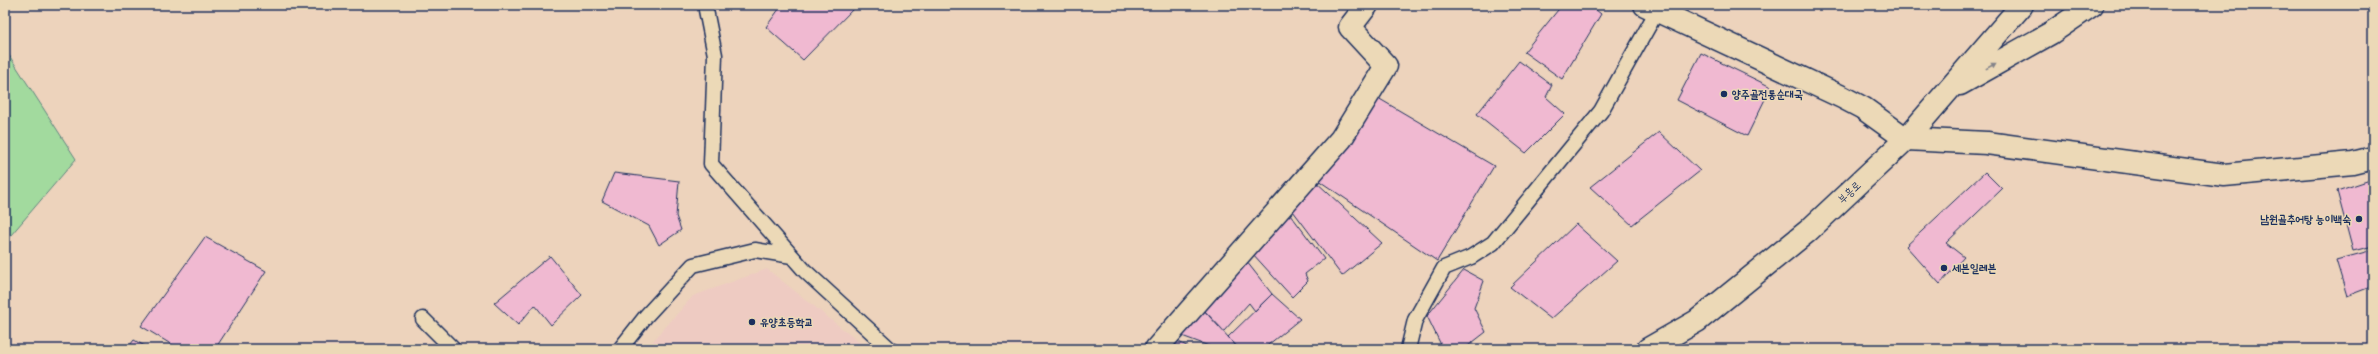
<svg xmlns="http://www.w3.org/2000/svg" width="2378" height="354" font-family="Pangolin,'Poor Story',sans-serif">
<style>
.built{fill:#eecbc2}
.green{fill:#a2da9e;stroke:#5e847e}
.building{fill:#f0b9d1;stroke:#1b2f5e}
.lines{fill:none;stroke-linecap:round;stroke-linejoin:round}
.service-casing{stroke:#1b2f5e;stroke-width:17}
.minor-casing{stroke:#1b2f5e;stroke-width:25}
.secondary-casing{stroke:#1b2f5e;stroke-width:25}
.service{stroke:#ecd9b7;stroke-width:14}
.minor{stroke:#ecd9b7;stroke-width:22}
.secondary{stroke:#ecd9b7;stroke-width:22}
.oneway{fill:#84848a}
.poi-dot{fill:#1b2f5e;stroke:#ecd9b7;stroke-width:1.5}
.labels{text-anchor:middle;stroke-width:3;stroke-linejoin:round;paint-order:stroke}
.poi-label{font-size:11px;font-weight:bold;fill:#1b2f5e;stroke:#ecd9b7;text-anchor:start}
.street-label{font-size:11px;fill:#1b2f5e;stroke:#ecd9b7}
</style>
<rect width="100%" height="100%" fill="#edd3bc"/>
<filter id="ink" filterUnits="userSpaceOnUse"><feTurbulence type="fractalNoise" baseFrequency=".025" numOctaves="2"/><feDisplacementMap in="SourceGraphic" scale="8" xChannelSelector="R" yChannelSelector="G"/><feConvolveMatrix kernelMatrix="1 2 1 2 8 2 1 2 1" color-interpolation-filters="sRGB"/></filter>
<g filter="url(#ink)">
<!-- built -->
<path class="built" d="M767,269l101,80h-222l47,-53z"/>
<!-- green -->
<path class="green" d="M5,49l71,110 -71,83z"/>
<!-- building -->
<path class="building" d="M782,5h73l1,1 -53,54 -37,-33z
M1562,5h28l11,9 -39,65 -38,-27z
M1701,53l70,34 -24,49 -70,-36z
M1519,61l33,24 -6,12 19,17 -39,39 -49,-39z
M1378,98l116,68 -57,95 -122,-83z
M1659,132l41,39 -68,54 -42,-38z
M1985,172l17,17 -56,54 18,14 -24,27 -34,-38z
M614,173l65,8 -3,35 5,14 -22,15 -10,-19 -47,-25z
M2373,179v67l-20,5 -16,-60z
M1314,180l68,63 -40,33 -52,-69z
M1290,214l34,45 -19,15 3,7 -16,16 -40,-44z
M1576,224l41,37 -66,58 -41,-32z
M205,237l61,34 -51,78h-36l-38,-23z
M2373,250v36l-26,10 -11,-36z
M550,256l32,39 -31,30 -16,-20 -17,20 -24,-22z
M1243,257l29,37 -17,17 -6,-8 -25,28 -24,-25z
M1464,270l20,11 -10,27 12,24 -22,17h-21l-16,-33z
M1272,294l28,25 -37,30h-24l-11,-12z
M1200,306l39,43h-22l-35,-13 -5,-5z
M134,340l16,9h-23z
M1177,341l15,8h-19z"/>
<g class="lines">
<defs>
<path id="service" d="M705,5l10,50 -4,109 94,107 85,78
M423,319l30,30
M620,349l26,-33 47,-51 62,-15 37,6
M1408,349l7,-29 29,-52 27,-11 22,-14 108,-132 56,-100"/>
<path id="minor" d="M1645,5l197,92 21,11 43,31 81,4 237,32 129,-12 20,-5
M1156,349l185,-210 45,-73 -36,-39 17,-22"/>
<path id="secondary" d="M1960,84l91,-51 41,-28
M1648,349l49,-28 111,-90 98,-92 116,-134"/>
</defs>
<!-- service casing -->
<use href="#service" class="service-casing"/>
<!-- minor casing -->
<use href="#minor" class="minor-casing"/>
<!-- secondary casing -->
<use href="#secondary" class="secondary-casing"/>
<!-- service -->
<use href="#service" class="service"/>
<!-- minor -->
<use href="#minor" class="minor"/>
<!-- secondary -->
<use href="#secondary" class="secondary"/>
</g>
<!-- one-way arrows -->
<defs><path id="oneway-solid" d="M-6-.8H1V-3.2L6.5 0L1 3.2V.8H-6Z"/></defs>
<use class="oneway" href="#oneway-solid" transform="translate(1991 66) rotate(-29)"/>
</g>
<!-- markers -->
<g class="poi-dot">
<circle cx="1724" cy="94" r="4"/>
<circle cx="2359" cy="219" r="4"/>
<circle cx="1944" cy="268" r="4"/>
<circle cx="752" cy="322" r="4"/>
</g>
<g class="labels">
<!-- poi labels -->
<g class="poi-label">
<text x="1732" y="98">양주골전통순대국</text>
<text x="2351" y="223" text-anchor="end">남원골추어탕 능이백숙</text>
<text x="1952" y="272">세븐일레븐</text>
<text x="760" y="326">유양초등학교</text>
</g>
<!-- street labels -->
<g class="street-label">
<text transform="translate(1849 192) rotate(-43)" y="4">부흥로</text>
</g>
</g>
<!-- margin -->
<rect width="2378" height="354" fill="none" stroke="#ecd9b7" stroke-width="20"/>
<rect x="10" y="10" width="2358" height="334" fill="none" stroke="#1b2f5e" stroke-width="1.5" filter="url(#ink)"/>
</svg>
